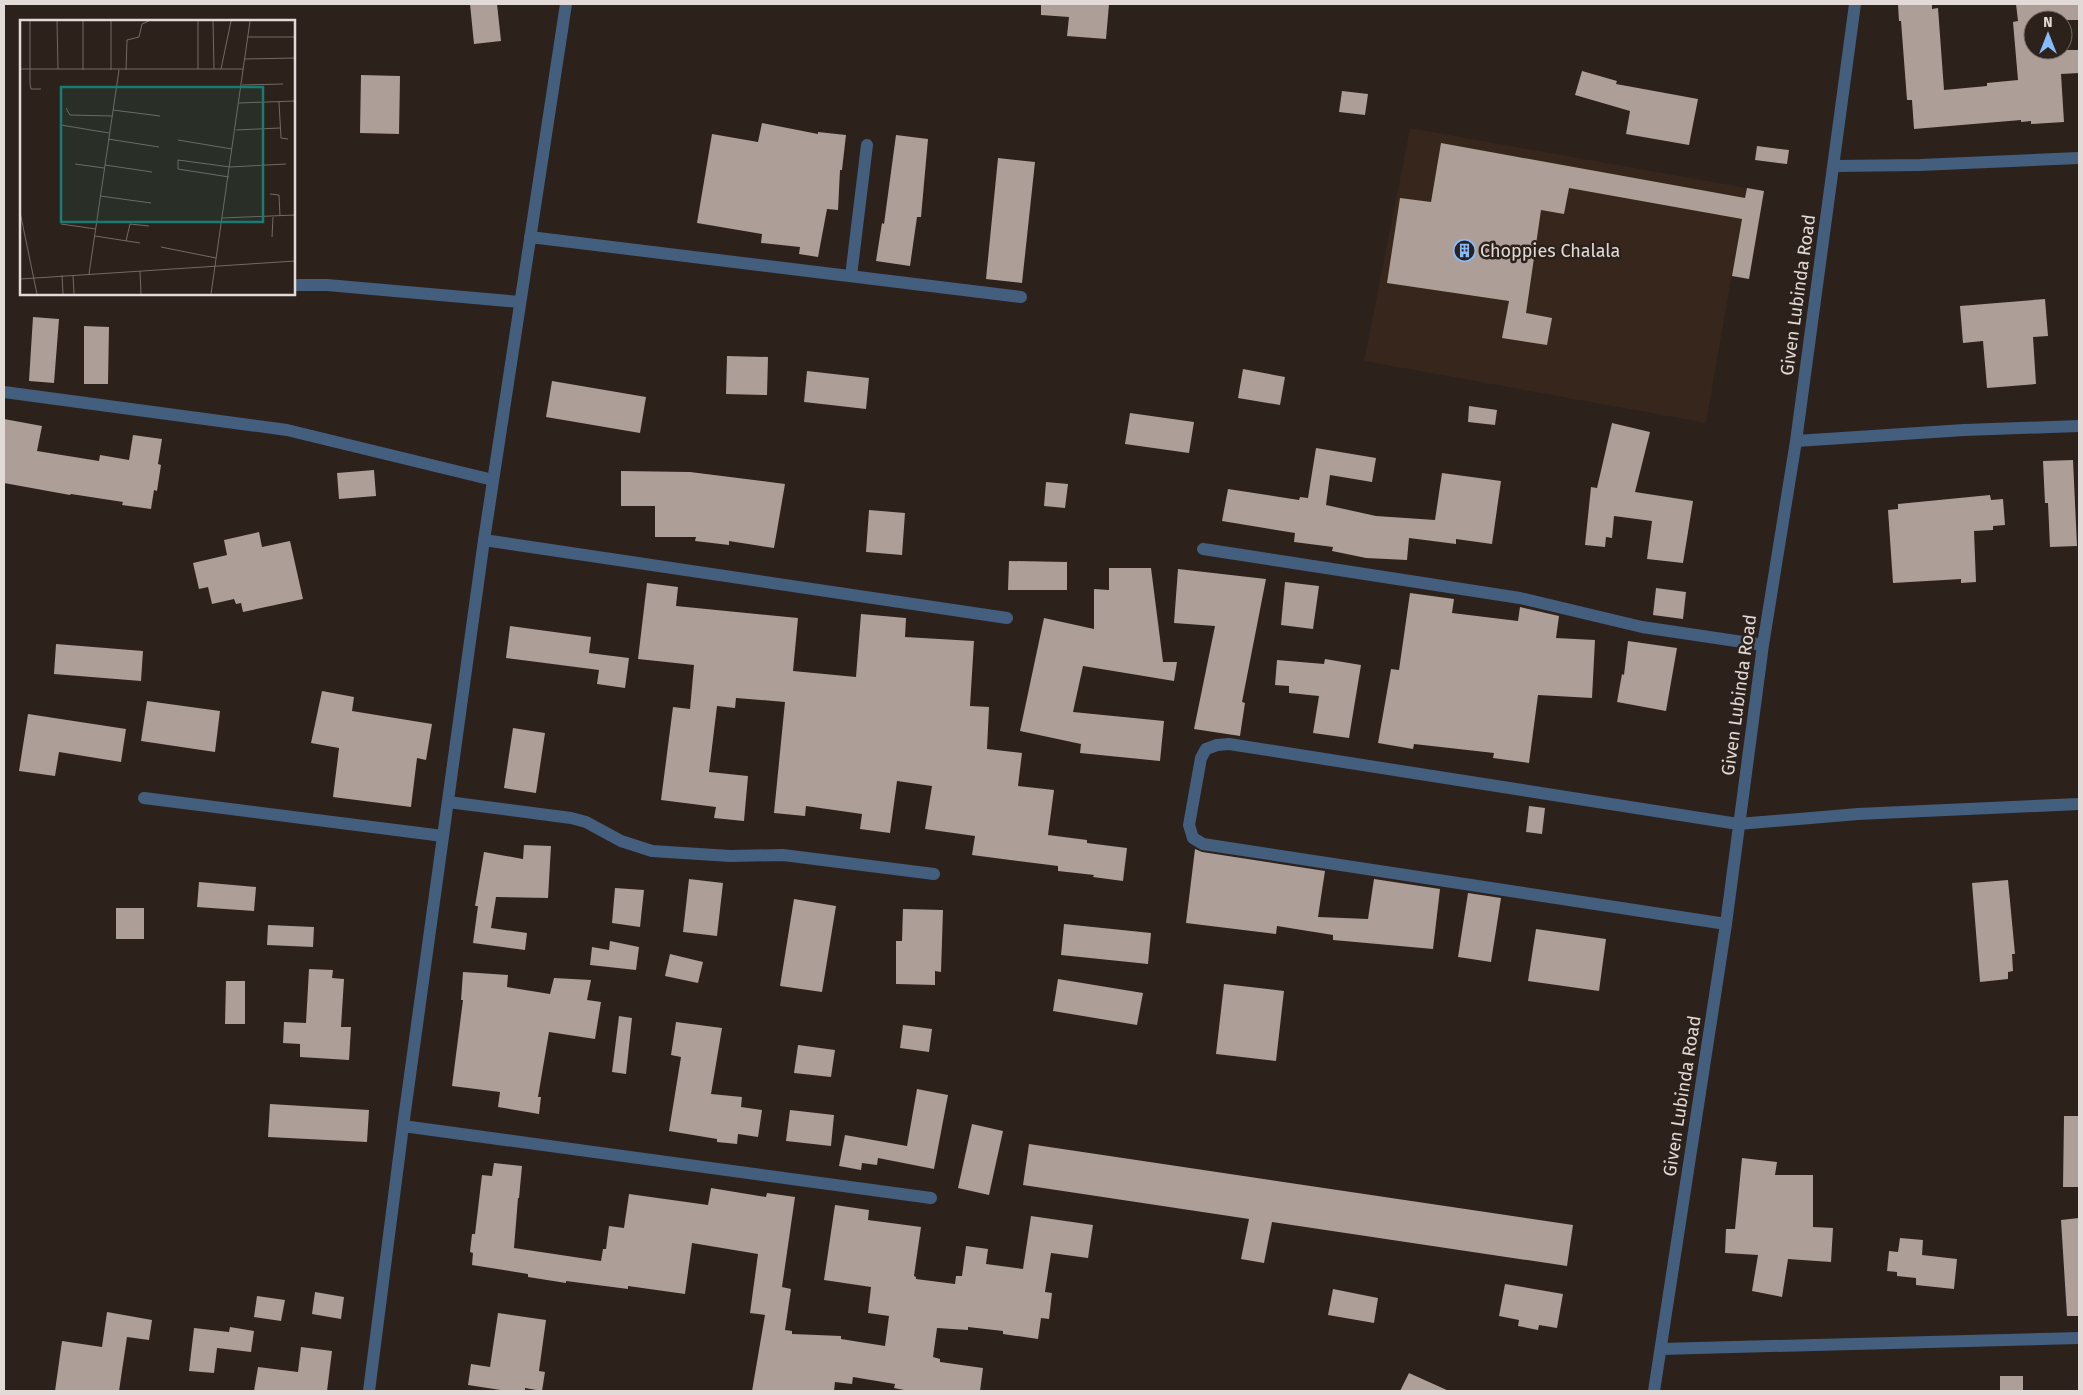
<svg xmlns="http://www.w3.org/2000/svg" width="2083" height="1395" font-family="'Fira Sans',sans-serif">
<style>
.built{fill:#36261b}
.building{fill:#ad9f97}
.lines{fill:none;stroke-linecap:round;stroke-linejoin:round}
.minor{stroke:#445e7e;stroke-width:12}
.labels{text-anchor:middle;stroke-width:5;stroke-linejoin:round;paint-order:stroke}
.poi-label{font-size:18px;fill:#e1dad6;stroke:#2c211b;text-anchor:start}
.street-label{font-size:18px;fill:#e1dad6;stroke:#2c211b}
.inset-road{fill:none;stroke:#746b66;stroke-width:1}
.view{fill:#1a7b73;fill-opacity:0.15;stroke:#1a7b73;stroke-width:2.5}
.inset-edge{fill:none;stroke:#e1dad6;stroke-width:2.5}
</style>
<rect width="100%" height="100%" fill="#2c211b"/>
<!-- built -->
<path class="built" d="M1410,128l337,60 -41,235 -342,-62z"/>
<!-- building -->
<path class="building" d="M470,4h27l4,37 -27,3z
M1041,4h68l-3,35 -39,-3 2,-19 -28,-2z
M1932,4v5l6,-1 6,82 43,-4v-3l31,-3 -5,-58 5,-1 -2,-17h63v16h-46v30h46v23l-18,1 3,48 -33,2v-3l-10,1v-2l-107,9 -2,-29h-5l-6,-79h-2l-1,-16z
M1582,71l35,10 -1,3 82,15 -9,46 -63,-11 4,-23 -55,-16z
M361,75l39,1 -1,58 -39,-1z
M1342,91l26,3 -3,21 -26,-3z
M762,123l56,11v-2l28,3 -4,35h-2l-2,40 -11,-1 -9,48 -19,-3 1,-7 -39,-4 1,-9 -65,-11 15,-89 46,8z
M896,135l32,4 -7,78h-4l-7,49 -34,-5 6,-38 2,1z
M1441,143l304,55 2,-10 17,3 -15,88 -17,-3 10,-57 -173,-31 -5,26 -23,-4 -15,103 26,5 -5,27 -45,-7 7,-37 -122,-18 13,-85 31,4z
M1757,146l32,4 -2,14 -32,-4z
M998,158l37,4 -13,121 -36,-4z
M2045,299l3,37 -15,1 3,47 -49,4 -4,-47 -20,2 -3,-37z
M33,317l26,2 -5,64 -25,-2z
M84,326l25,1 -1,57h-24z
M727,356l41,1 -1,38 -41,-1z
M1243,369l42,8 -5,28 -42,-7z
M807,371l62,7 -3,31 -62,-7z
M552,381l94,16 -6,36 -94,-16z
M1469,406l28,4 -2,15 -27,-3z
M1130,413l64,9 -5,31 -64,-9z
M4,419l38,7 -5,25 62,10 1,-6 29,5 4,-25 29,4 -4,25 3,1 -4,26 -3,-1 -3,19 -29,-4 1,-3 -52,-8 -1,1 -66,-12z
M1612,423l38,9 -15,60 58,9 -10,62 -36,-4 5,-38 -38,-5 -2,22 -6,-1 -1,10 -20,-2 6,-58 6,1z
M1316,448l60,10 -4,24 -42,-7 -4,30 50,11 59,4 7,-47 59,8 -9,63 -36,-5v5l-47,-6 -2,22 -41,-2 -34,-7 1,-4 -39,-5 1,-9 -73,-12 6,-32 71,11 1,-3 8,1z
M2073,460l4,86 -27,1 -2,-44h-3l-2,-42z
M374,470l2,26 -37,3 -2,-26z
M621,471l69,1 95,12 -11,64 -45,-7v4l-34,-4 1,-4h-41v-31h-34z
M1046,482l22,2 -3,24 -21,-2z
M1990,495l1,5 12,-1 2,26 -12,1v4l-19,1 2,51 -15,1v-4l-68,4 -5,-73 10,-1v-5z
M869,510l36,3 -3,42 -36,-3z
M259,532l3,15 28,-6 13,58 -60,13 -2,-9 -5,1 -2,-5 -22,5 -4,-17 -9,2 -6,-26 34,-8 -3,-15z
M1009,561l58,1v28h-59z
M1109,568h42l12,94h14l-3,19 -91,-15 -10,46 91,9 -4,40 -80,-8 1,-9 -61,-13 24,-113 50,11v-40l15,1z
M1178,569l88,10 -24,123 3,1 -5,33 -46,-7 21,-103 -41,-3z
M1285,582l34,4 -6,43 -32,-4z
M647,583l31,4 -2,19 122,12 -5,53 63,6 5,-63 45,4 -1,19 69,4 -4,65 19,1 -2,42 35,4 -4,33 36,4 -6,45 39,5v3l40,5 -4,33 -30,-4 1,-2 -36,-4v-5l-86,-11 3,-19 -50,-7 7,-43 -35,-5 -7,52 -30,-4 2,-15 -56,-8 -1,10 -31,-3 11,-111 -49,-4 -1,10 -18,-2 -8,66 39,4 -4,45 -30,-3 2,-11 -55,-7 12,-93 17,2 4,-44 -56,-6z
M1656,588l30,4 -3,27 -30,-4z
M1410,593l44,6 -2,14 66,8 2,-14 39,9 -3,22 39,2 -3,58 -54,-3 -9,68 -36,-5 1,-5 -80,-9 -1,5 -35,-6 13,-74 8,1z
M510,626l81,11 -2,16 40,5 -4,30 -28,-4 2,-14 -93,-12z
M1628,641l49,7 -11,63 -49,-9 5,-28 2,1z
M56,644l87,7 -2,30 -87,-7z
M1325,659l36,6 -12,73 -36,-5 6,-37 -30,-3v-7l-14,-1 2,-25 47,4z
M322,691l32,6 -2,14 80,13 -6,36 -9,-2 -6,49 -78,-10 6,-49 -28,-5z
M147,701l73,10 -5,41 -74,-11z
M28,714l98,15 -5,33 -62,-10 -4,24 -36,-5z
M513,728l32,5 -9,60 -32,-5z
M1529,806l16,2 -3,26 -16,-2z
M524,845l27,1 -3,52 -52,-1 -5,31 36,5 -2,17 -52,-7 5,-37h-3l9,-54 39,7z
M1195,849l7,3 123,19 -7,46 50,2 6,-40 66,10 -7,60 -100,-9v-5l-56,-9 -1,8 -90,-11z
M689,879l34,4 -6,53 -34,-4z
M2008,880l7,74h-3l1,17 -5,1v7l-28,3 -8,-99z
M199,882l57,5 -2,24 -57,-4z
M615,888l29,2 -4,37 -28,-4z
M1468,893l33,5 -10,64 -33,-5z
M794,899l42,7 -14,86 -42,-6z
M116,908h28v31h-28z
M903,909l40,1 -2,62 -6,-1v14l-39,-1v-43h6z
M1064,924l87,9 -3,31 -87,-9z
M268,925l46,2 -1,20 -46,-2z
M1536,929l70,10 -7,52 -71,-10z
M610,941l29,6 -3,23 -46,-5 2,-18 17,3z
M670,954l33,8 -5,21 -33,-7z
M309,969l24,1 -1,8 12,1 -3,48h10l-2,33 -49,-3v-13l-17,-1 1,-21 22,1z
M463,972l45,3 -1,12 43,7 4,-16 37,2 -4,20 14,2 -6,37 -46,-7 -11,65h3l-2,17 -41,-7 2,-15 -48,-6 11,-86h-2z
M1058,979l85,14 -6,32 -84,-14z
M226,981h19v43h-20z
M1224,984l60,7 -8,70 -60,-7z
M619,1016l13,2 -6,56 -14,-2z
M676,1022l46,6 -11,66 31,3 -1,10 21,3 -4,27 -20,-3 -1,10 -20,-2v-3l-48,-8 12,-74 -10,-2z
M903,1025l29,4 -3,23 -29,-4z
M798,1045l37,5 -4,27 -37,-4z
M917,1089l31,6 -14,74 -56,-11 -1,7 -15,-2 -1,7 -22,-4 6,-31 62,11z
M270,1104l99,6 -2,32 -99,-5z
M790,1110l44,5 -3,31 -45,-5z
M2064,1116h15v71h-16z
M972,1124l31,7 -14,64 -31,-7z
M1029,1144l544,81 -6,41 -295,-44 -8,41 -23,-4 8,-40 -226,-34z
M1742,1158l35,4 -2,13h38v52l20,1 -2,34 -43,-3 -6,38 -30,-6 6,-36 -33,-2 1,-24h9z
M494,1163l28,3 -3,32h-1l-4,50 87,13 2,-12h3l3,-23 15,2 5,-34 79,11 3,-17 55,9 1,-4 28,4 -13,90 9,2 -6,41 7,1v3l49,2v3l44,7 4,-30 -21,-3 3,-26 -47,-7 11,-75 34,5 -1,10 53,7 -7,49 2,1v2l39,5 1,-8h6l4,-30 22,3 -2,15 37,5 8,-53 62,9 -5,33 -37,-5 -6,39 7,1 -3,26 -8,-1 -3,21 -35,-5v-3l-35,-4v3l-31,-2 -4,29 7,2v3l43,6 -3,23h-71l-15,-3 1,-4 -42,-7 -1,7 -17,-2 -1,9h-82l13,-76 -15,-2 8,-59 -66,-11 -7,51 -57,-8v3l-62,-8v2l-38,-6v-3l-56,-9 1,-12 -3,-1 2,-18h3l7,-59 10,1z
M2079,1218v98h-12l-6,-96z
M1900,1238l23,2 -1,15 35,4 -3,30 -38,-4v-7l-19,-2v-4l-10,-1 2,-20 9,1z
M1505,1284l58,10 -6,34 -18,-3 -1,5 -20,-4 1,-6 -20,-4z
M1333,1289l45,9 -4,25 -46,-8z
M315,1292l29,5 -3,22 -29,-5z
M257,1296l28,4 -4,21 -27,-4z
M107,1312l45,8 -3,20 -22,-3 -8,54h-64l7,-50 40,6z
M498,1313l48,7 -7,51 6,1 -3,19 -17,-3v3h-18l-39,-6 3,-21 19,3z
M230,1327l24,4 -3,21 -34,-4 -3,25 -25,-2 5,-43 35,4z
M301,1347l31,4 -5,40h-73l4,-24 40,5z
M1409,1373l40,18h-49z
M2000,1376h23v14l-23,1z"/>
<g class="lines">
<!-- minor -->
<path class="minor" d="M1834,166l86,-1 159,-7
M530,237l491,60
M851,276l16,-131
M294,285h33l193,17
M4,392l283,38 206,50
M1796,441l168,-11 115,-4
M484,540l523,78
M1203,549l317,49 122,29 121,18
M144,798l299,38
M448,802l123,16 15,4 35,19 31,10 78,5 53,-1 151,19
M1726,924l-523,-80 -10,-6 -4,-13 12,-67 5,-9 11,-4 12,-1 509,80 120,-10 221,-10
M403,1126l528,72
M1661,1349l418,-11
M369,1391l34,-265 81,-586 82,-536
M1654,1391l72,-467 37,-279 33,-204 59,-437"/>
</g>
<!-- icons -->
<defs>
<symbol id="building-ring" viewBox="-11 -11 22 22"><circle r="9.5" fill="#2c211b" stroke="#87bbfb" stroke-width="1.5"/><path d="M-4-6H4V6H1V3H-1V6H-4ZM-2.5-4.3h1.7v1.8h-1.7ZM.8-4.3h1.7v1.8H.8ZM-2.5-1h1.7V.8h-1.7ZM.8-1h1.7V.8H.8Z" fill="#87bbfb"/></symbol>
</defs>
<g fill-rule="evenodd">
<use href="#building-ring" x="1452" y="238" width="25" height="25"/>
</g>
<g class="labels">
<!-- poi labels -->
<g class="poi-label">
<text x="1480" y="257">Choppies Chalala</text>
</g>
<!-- street labels -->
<g class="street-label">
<text transform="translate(1798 295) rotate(-82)" y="6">Given Lubinda Road</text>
<text transform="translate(1739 695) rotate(-82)" y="6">Given Lubinda Road</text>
<text transform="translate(1682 1096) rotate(-81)" y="6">Given Lubinda Road</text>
</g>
</g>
<!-- overview -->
<g transform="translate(20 20)">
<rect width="275" height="275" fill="#2c211b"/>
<path class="inset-road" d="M10,1v63l1,5h10M37,1l1,48M63,1v49M91,1v49M178,1v48M193,1l1,48M228,17h47M225,39l50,-1M0,49h223M201,49l10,-48M106,50l1,-30 12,-3 3,-13 7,-3M222,65l41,-1M259,82l2,36 7,1M219,83l56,-2M46,88l4,7 42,1M93,90l47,6M41,105l48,8M216,110l44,-2M88,119l51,8M158,120l54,9M55,144l29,4M85,145l47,7M209,157l-51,-8v-9l52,7 56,-3M250,174l9,1 1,21M80,176l51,7M0,192l17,82M202,198l73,-3M41,204l35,5M75,216l45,7M252,217l1,-20M106,221l4,-17 19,2M141,227l55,11M120,251l1,23M69,254l30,-204M42,255l1,19M53,255l1,19M0,259l275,-18M191,274l39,-273"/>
<path class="view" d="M41,67h202v135h-202z"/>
<rect width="275" height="275" class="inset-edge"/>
</g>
<!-- border -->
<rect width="2083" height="1395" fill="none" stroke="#e1dad6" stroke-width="10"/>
<!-- north arrow -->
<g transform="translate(2048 35)"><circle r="24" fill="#2c211b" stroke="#746b66"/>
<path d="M0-4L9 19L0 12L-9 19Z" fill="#87bbfb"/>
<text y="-8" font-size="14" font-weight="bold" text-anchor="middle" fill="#e1dad6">N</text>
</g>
</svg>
